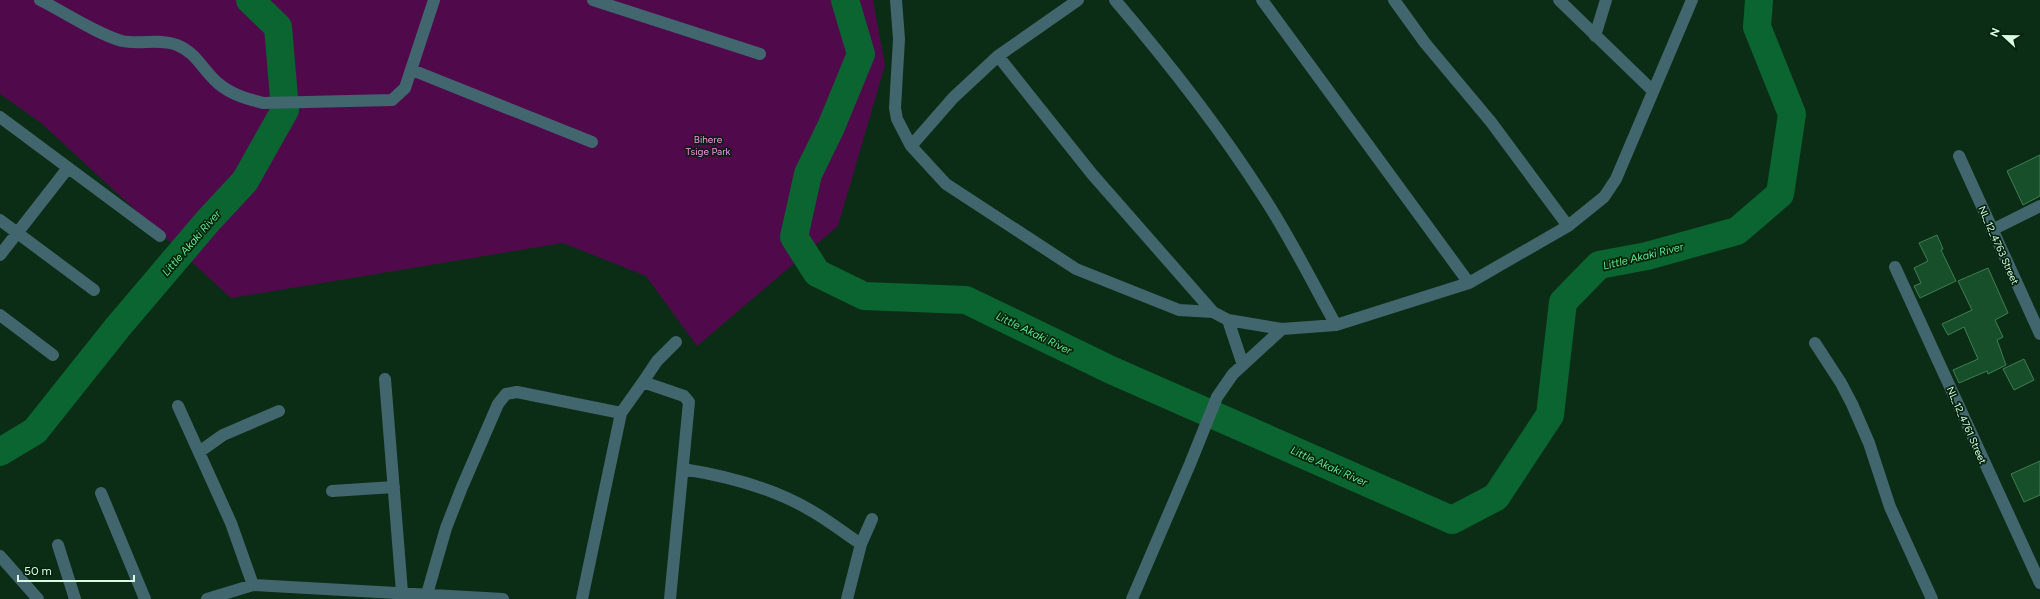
<svg xmlns="http://www.w3.org/2000/svg" width="2040" height="599" font-family="Figtree,sans-serif">
<style>
.green{fill:#500a4c}
.lines{fill:none;stroke-linecap:round;stroke-linejoin:round}
.river{stroke:#0b6530;stroke-width:28}
.building{fill:#164f29;stroke:#407e51}
.street{stroke:#42666d;stroke-width:12}
.labels{text-anchor:middle;stroke-width:3.5;stroke-linejoin:round;paint-order:stroke}
.park-label{font-size:10px;fill:#fd91f2;stroke:#02230d}
.street-label{font-size:10px;fill:#ddfde3;stroke:#02230d}
.water-label{font-size:11px;font-style:italic;fill:#60e689;stroke:#02230d}
</style>
<rect width="100%" height="100%" fill="#0b2d16"/>
<!-- green -->
<path class="green" d="M0,0h873l12,65 -47,161 -141,120 -51,-70 -83,-33 -332,55 -191,-176 -40,-28z"/>
<g class="lines">
<!-- river -->
<path class="river" d="M845,0l16,54 -30,73 -23,47 -14,63 23,36 47,23 102,4 145,70 341,150 44,-23 54,-82 13,-113 36,-37 48,-9 90,-25 43,-37 12,-80 -35,-87 2,-27
M0,452l35,-21 82,-103 90,-106 38,-41 40,-71 -7,-83 -28,-27"/>
</g>
<!-- building -->
<path class="building" d="M2040,155v41l-17,9 -16,-34z
M1937,235l6,14 -2,1 15,31 -36,17 -6,-12 7,-3 -7,-15 14,-7 -9,-18z
M1988,268l20,45 -13,7 8,17 -6,3 9,25 -18,9 -1,-3 -28,12 -6,-13 25,-11 -14,-32 -16,8 -6,-11 30,-14 -14,-29z
M2024,359l10,21 -20,10 -11,-21z
M2040,461v34l-16,7 -13,-28z"/>
<g class="lines">
<!-- street -->
<path class="street" d="M40,0c26,13 55,33 82,41 18,4 38,-3 55,4 20,8 26,26 42,39 13,11 29,15 44,19l129,-3 13,-12 29,-88
M593,0l167,54
M896,0l3,39 -4,69 2,11 14,27
M1078,0l-80,56 -45,42 -42,48 35,38 130,85 103,41 34,2 15,8 54,9
M1115,0c53,62 104,127 148,196 27,41 49,86 73,129
M1262,0l207,283
M1394,0l31,43 66,79 77,104
M1559,0l94,91
M1595,36l11,-36
M998,56l94,118 121,138
M412,70l180,72
M0,117l160,119
M1959,156l81,178
M0,220l94,70
M1992,230l48,-24
M0,255l68,-87
M1895,267l145,316
M0,315l53,40
M1228,320l15,45
M1815,343l26,40 11,21 17,39 21,64 42,92
M385,379l17,213
M643,382l14,-21 19,-19
M178,406l53,117 22,62
M199,452l24,-17 56,-24
M683,469c44,7 88,18 127,41 18,10 34,23 51,34
M332,491l62,-4
M101,493l44,106
M58,545l17,54
M0,556l38,43
M427,594l19,-66 16,-41 36,-83 8,-10 11,-2 104,21
M207,599l46,-14 250,14
M582,599l39,-186 22,-31 41,14 5,6 -19,197
M847,599l14,-55 11,-25
M1132,599l58,-135 27,-67 16,-23 49,-45 54,-4 133,-42 99,-57 36,-29 12,-18 76,-179"/>
</g>
<g class="labels">
<!-- park labels -->
<g class="park-label">
<text x="708" y="143">Bihere<tspan x="708" dy="12">Tsige Park</tspan></text>
</g>
<!-- street labels -->
<g class="street-label">
<text transform="translate(1999 245) rotate(66)" y="4">NL_12_4763 Street</text>
<text transform="translate(1967 425) rotate(66)" y="4">NL_12_4761 Street</text>
</g>
<!-- water labels -->
<g class="water-label">
<text transform="translate(191 243) rotate(-49)" y="4">Little Akaki River</text>
<text transform="translate(1643 256) rotate(-14)" y="4">Little Akaki River</text>
<text transform="translate(1034 333) rotate(26)" y="4">Little Akaki River</text>
<text transform="translate(1329 466) rotate(24)" y="4">Little Akaki River</text>
</g>
</g>
<!-- north arrow -->
<g transform="translate(2004 36) rotate(292)" stroke="#02230d" stroke-width="3" paint-order="stroke">
<path d="M0-3L7 15L0 10L-7 15Z" fill="#ddfde3"/>
<text y="-6" font-size="11" font-weight="bold" text-anchor="middle" fill="#ddfde3">N</text>
</g>
<!-- scale -->
<path d="M18 575v6h116v-6" fill="none" stroke="#ddfde3" stroke-width="2"/>
<text x="24" y="575" font-size="12" fill="#ddfde3" stroke="#02230d" stroke-width="3" paint-order="stroke">50 m</text>
</svg>
